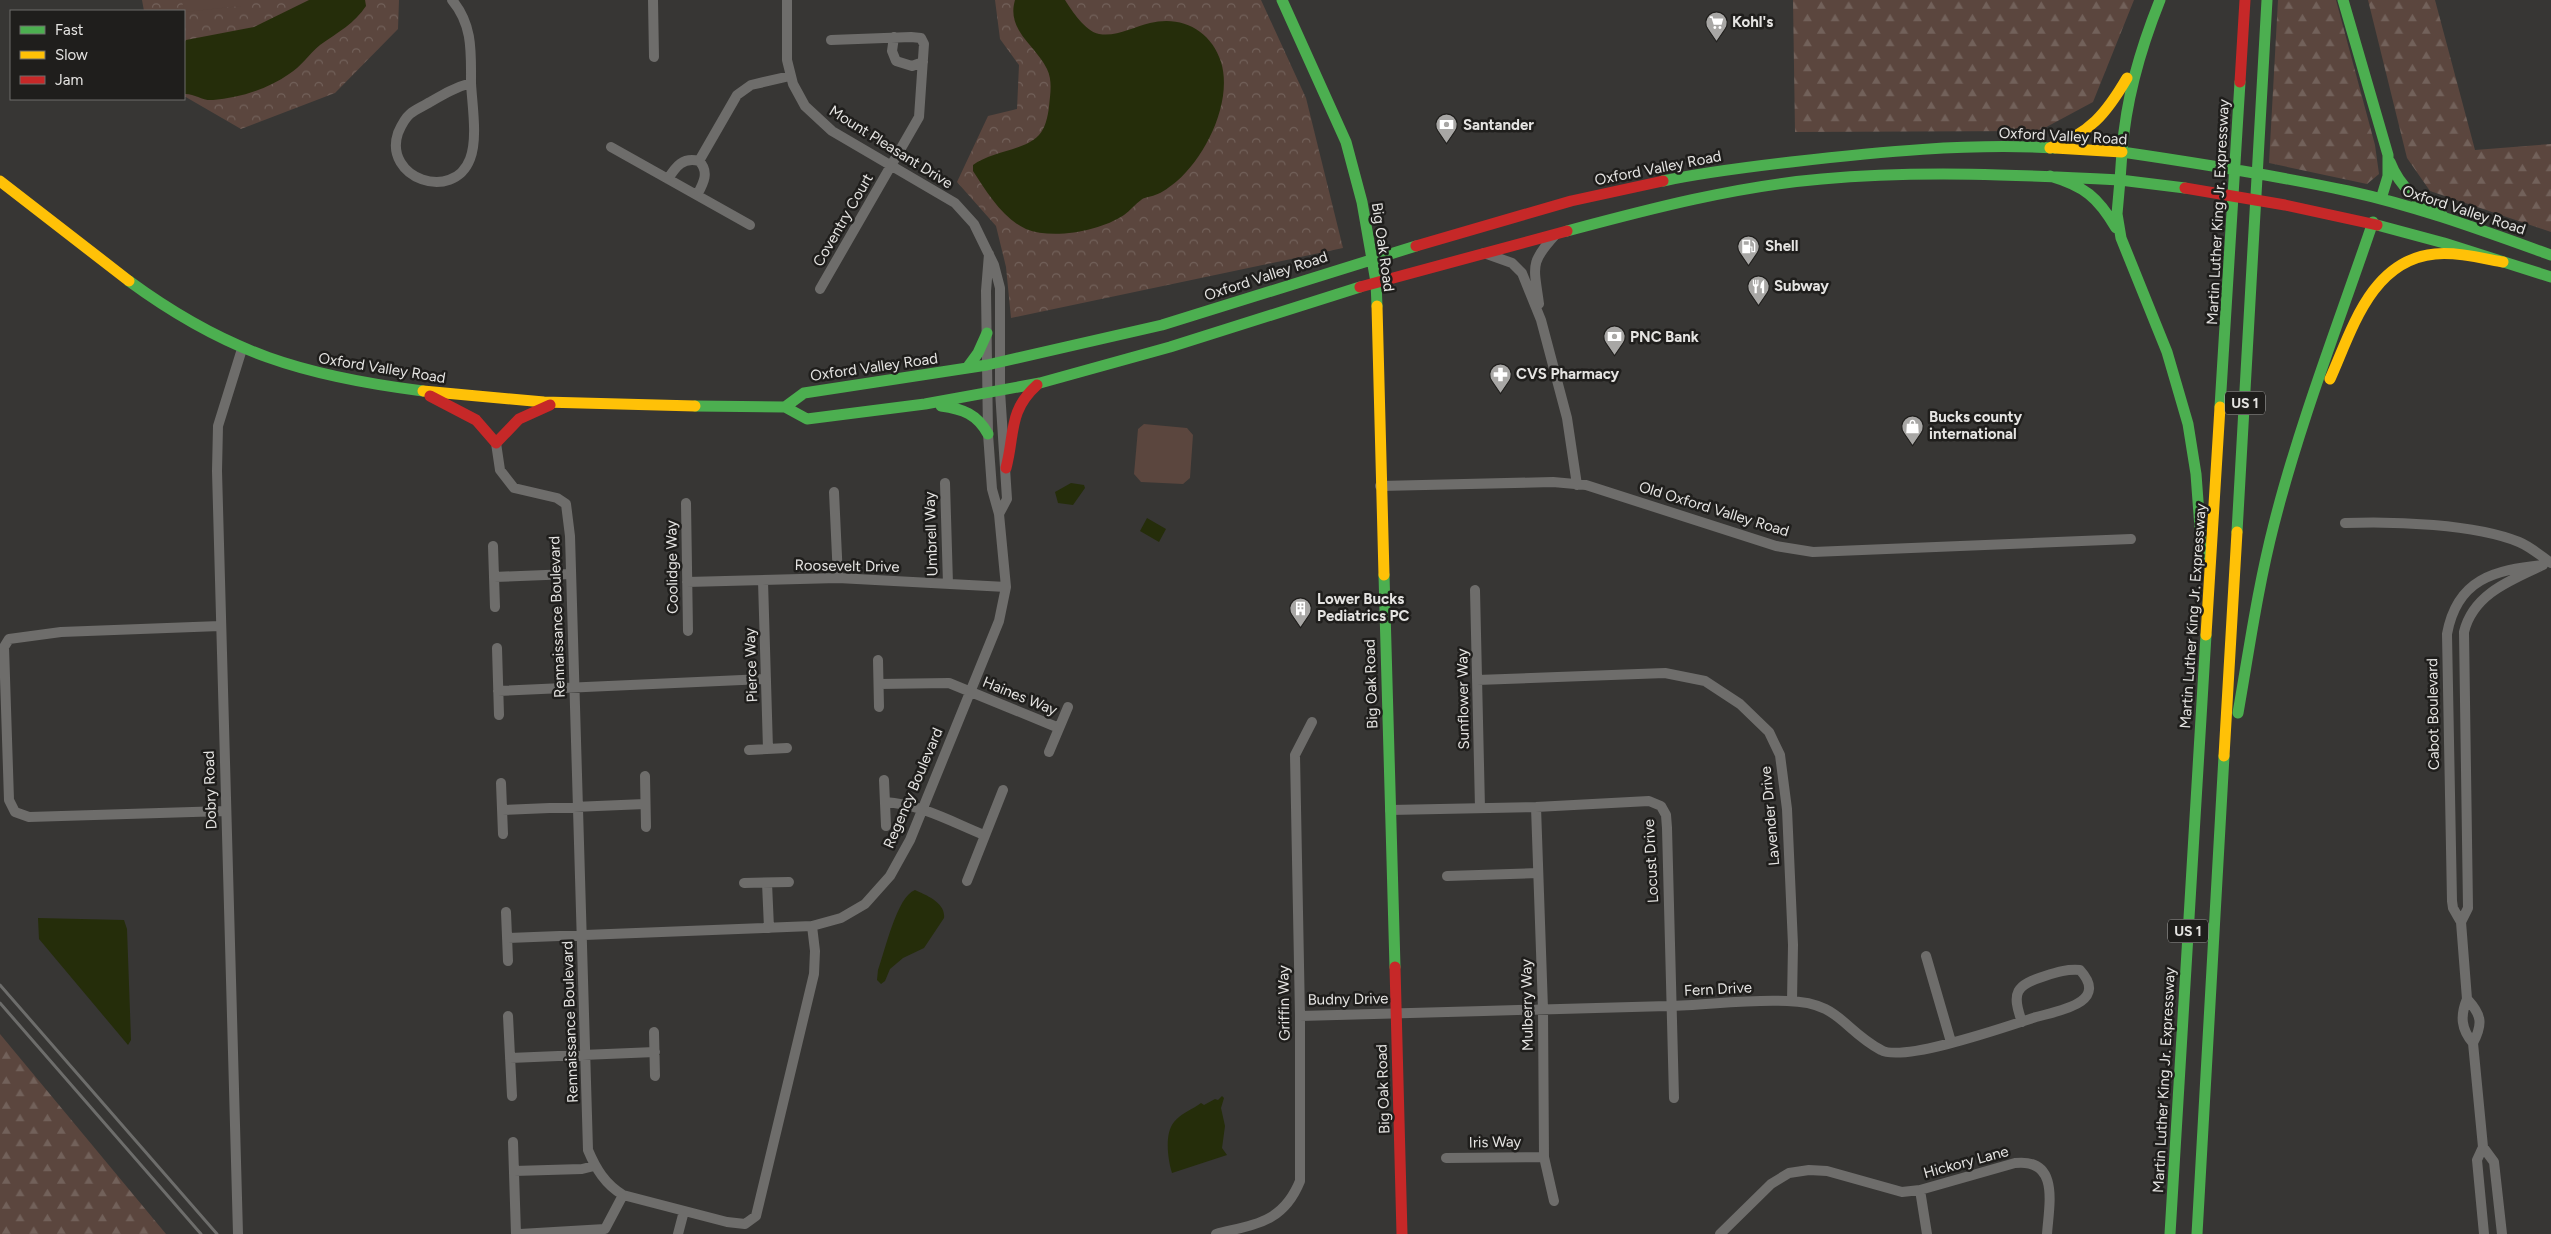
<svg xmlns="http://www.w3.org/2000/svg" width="2551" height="1234" font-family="Figtree,sans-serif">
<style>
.forest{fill:url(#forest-firs)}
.park{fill:url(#park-crowns)}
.pitch{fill:#5b463e}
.water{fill:#252d0a}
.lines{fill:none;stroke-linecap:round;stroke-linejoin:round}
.street{stroke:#6e6d6b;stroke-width:10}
.fast{stroke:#4caf50;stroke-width:11}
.slow{stroke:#ffc107;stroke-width:11}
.jam{stroke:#c62828;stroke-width:11}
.rail{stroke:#6d6d6b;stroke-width:3}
.labels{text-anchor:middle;stroke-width:5;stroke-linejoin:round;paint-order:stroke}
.shield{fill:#1f1e1c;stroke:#aaa9a7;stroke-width:1}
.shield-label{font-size:14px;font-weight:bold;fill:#e5e4e2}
.poi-label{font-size:15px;font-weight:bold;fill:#e5e4e2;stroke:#1f1e1c;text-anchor:start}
.street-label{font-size:15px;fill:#e5e4e2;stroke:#1f1e1c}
</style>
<defs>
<pattern id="forest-firs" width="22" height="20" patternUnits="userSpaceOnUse" patternTransform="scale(1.25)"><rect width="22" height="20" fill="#5b463e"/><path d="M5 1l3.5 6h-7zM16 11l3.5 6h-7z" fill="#72615a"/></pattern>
<pattern id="park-crowns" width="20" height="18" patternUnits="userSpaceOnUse" patternTransform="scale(1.25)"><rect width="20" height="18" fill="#5b463e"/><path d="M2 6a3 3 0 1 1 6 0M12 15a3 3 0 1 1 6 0" fill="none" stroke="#72615a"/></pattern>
</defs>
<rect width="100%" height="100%" fill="#373634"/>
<!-- forest -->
<path class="forest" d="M1793,0h341l-41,102 -54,29 -244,1z
M2278,0h58l39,145 4,29 -12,10 -98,-21z
M2368,0h67l40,150 76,-6v88l-121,-41 -23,-33z
M0,1034l166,200h-166z"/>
<!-- park -->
<path class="park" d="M142,0h257l-1,29 -63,64 -94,36 -57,-33v-85h-40z
M995,0h266l45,98 37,150 -332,70 -5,-51 -10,-41 -39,-44 31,-66 29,-7 2,-44 -19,-26z"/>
<!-- pitch -->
<path class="pitch" d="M182,0h59v6l-57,6z
M1144,424l43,4 6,7 -3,43 -7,6 -42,-2 -7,-8 4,-45z"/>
<!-- water -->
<path class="water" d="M309,0h56l1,6c-11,17 -29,27 -46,39 -11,9 -19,22 -31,29 -21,15 -50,24 -76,26 -11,1 -19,-7 -29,-6v-51l2,-3 68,-13z
M1015,0h50c7,11 20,31 34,34 18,3 34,-7 51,-11 31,-8 61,7 71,39 12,39 -15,94 -44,119 -6,5 -15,12 -22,14 -5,2 -11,2 -14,5 -6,4 -11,11 -17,15 -24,16 -71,25 -98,14 -23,-10 -40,-38 -53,-58v-6c19,-14 51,-14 66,-30 6,-6 9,-19 10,-28 1,-12 4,-26 -2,-38 -11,-24 -41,-38 -32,-69z
M1071,483l13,2 1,3 -12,17 -15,-2 -3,-11z
M1147,518l19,11 -7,13 -19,-11z
M915,890c11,5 31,13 29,28l-20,30 -21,10 -13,11 -5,12 -4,3 -4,-4 1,-10c7,-19 19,-74 37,-80z
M38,918l86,2 3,9 4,111 -3,5 -89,-106z
M1222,1096l2,2 -3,10 4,18 -3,22 5,7 -55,18c-4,-13 -8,-39 2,-51 6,-8 19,-13 27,-19l3,2 11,-6 3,1z"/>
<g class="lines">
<!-- street -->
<path class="street" d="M452,0c21,25 19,52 19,83
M653,0l1,57
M787,0v60l6,24 12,22 27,25 123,72 19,21 20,41 6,23v103l7,108 -8,15
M894,37l-2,14 4,10 16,5 11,-4
M471,83c1,21 7,56 -1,76 -17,44 -87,19 -72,-26 3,-7 6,-14 12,-19 6,-5 14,-8 20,-12 14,-8 26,-15 41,-19z
M611,147l139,78
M699,161l38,-66 14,-10 39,-9
M668,179c8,-13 15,-22 31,-18 11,11 4,23 -2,34
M1484,253l28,10 10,10 19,47 26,98 10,67
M820,289l99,-172 5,-73 -3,-6 -10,-1 -80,3
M1539,304c-5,-38 -10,-41 17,-70
M496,443l4,27 14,18 43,10 9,6 4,32 18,614c8,19 17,34 35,45l104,27 18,2 11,-8 58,-242 1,-23 -3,-25
M945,483l3,101
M1380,486l173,-4 33,3 190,61 37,6 318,-13
M834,492l4,86
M686,503l2,128
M2345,523c48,-2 130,1 174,19 12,5 22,14 32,21
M493,546l2,61
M494,577l77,-3
M763,581l5,168
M687,582l151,-4 168,9
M1475,590l5,218
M220,626l-159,6 -52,7 -5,8 5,153 6,12 14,5 196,-6
M497,648l2,67
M878,660l1,47
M1477,680l188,-7 40,8 35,23 29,28 11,23 7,54 6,136 -1,56
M879,684l70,-1 110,45
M498,691l268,-12
M749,750l38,-2
M1049,752l19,-45
M645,776l1,51
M884,780l2,46
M501,783l2,51
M885,802c35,2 67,20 99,33
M1536,807l7,202 1,148 10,44
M502,810l143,-6
M1390,810l146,-3 113,-6 12,5 5,9 1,13 7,270
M1447,876l91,-3
M967,881l36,-91
M744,883l45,-1
M767,883l2,45
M506,912l2,49
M2461,922l7,-14 -4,-276c9,-38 47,-52 79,-67 -49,5 -86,14 -96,69l5,267 1,7 8,14 6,77
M507,938l305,-12 29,-8 24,-14 25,-28 20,-36 89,-219 7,-34 -7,-73 -7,-25 -4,-55 -2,-143 3,-37
M1926,956l25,86
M508,1016l4,80
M1300,1016c123,-3 245,-7 368,-10 39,-1 79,-7 119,-5 53,1 55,28 94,49 22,13 127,-24 155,-33 22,-6 74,-14 44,-47 -13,-1 -23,2 -35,6 -29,9 -34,16 -23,46
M654,1032l1,44
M2473,1043c-12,-14 -13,-27 -6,-44 15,16 16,25 6,44l10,104
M510,1058l145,-6
M513,1142l3,92
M1446,1158l98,-1
M514,1171l68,-2 12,-3
M1920,1190l7,44
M238,1234l-21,-763 1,-45 24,-77
M520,1234l85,-5 18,-34
M678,1234l6,-23
M1216,1234c39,-10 67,-11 84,-53v-165l-5,-261 17,-33
M1720,1234l51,-50 18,-11 20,-3 18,1 75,21 18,-2 95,-27c45,-5 34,42 32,71
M2484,1234l-7,-74 6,-13 11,15 8,72"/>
<!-- fast -->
<path class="fast" d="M1282,0l64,142 16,60 14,80 1,24
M2343,0l45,155v21l-7,23
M2122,152c4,-54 18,-102 38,-152
M2390,162c10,26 29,40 53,54
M2050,176c34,10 48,21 66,52
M2120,180l-3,34 4,24 46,114 21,72 8,50 6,81
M1663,181c42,-9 85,-14 128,-19 87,-10 176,-19 264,-14
M2185,188l-65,-8 2,-28c75,11 151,23 226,39 69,15 136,40 203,64
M2377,225l67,18 107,34
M1567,231c82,-22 170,-45 255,-52 99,-9 199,-4 298,1
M129,281c98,72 175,95 294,110
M967,368l11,-15 9,-20
M695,406l90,1 22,12 118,-15 115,-21 130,-36 190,-60
M941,406c22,3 36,8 47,28
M785,407l19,-14 183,-28 175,-40 254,-79
M2220,407l20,-325
M2237,532l30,-532
M1384,575l11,392
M2238,713c11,-63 20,-127 36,-189 26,-102 65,-202 99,-302
M2170,1234l36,-599
M2197,1234l27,-478"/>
<!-- slow -->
<path class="slow" d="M2050,148c40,-15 56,-34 77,-70
M2055,148l67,4
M0,181l129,100
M1377,306l7,269
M2330,379c22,-49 41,-119 105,-125 22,-2 46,4 68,8
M423,391l121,11 151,4
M2206,635l14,-228
M2224,756l13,-224"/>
<!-- jam -->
<path class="jam" d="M2240,82l5,-82
M2185,188l100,17 92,20
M1416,246l155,-45 92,-20
M1360,287l207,-56
M430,396l46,24 20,23 23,-24 31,-14
M1006,468c9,-34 2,-57 31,-83
M1395,967l7,267"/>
<!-- rail -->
<path class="rail" d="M0,985l217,249
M0,1003l201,231"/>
</g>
<!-- icons -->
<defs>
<symbol id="supermarket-pin" viewBox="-11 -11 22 30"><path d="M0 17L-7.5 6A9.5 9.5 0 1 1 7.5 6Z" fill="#a8a7a5" stroke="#1f1e1c"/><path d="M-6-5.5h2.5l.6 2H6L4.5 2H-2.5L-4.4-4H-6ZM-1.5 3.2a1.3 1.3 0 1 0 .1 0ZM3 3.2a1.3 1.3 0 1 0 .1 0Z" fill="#fff"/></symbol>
<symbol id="bank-pin" viewBox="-11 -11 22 30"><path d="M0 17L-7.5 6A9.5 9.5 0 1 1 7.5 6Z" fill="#a8a7a5" stroke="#1f1e1c"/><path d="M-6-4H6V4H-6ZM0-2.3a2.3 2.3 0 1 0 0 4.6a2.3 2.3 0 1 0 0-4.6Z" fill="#fff"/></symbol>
<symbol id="fuel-pin" viewBox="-11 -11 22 30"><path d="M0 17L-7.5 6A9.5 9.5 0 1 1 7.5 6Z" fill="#a8a7a5" stroke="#1f1e1c"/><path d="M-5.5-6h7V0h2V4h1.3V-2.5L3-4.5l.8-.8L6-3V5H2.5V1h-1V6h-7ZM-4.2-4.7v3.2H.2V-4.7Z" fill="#fff"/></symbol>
<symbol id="restaurant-pin" viewBox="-11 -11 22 30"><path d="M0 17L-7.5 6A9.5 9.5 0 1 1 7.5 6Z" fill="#a8a7a5" stroke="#1f1e1c"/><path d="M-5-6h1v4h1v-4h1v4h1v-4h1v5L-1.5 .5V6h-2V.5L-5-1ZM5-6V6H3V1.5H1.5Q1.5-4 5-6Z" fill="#fff"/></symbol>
<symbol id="pharmacy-pin" viewBox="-11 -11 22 30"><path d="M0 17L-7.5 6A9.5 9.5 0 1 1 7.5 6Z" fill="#a8a7a5" stroke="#1f1e1c"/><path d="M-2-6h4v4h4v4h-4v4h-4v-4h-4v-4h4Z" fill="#fff"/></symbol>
<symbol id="shop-pin" viewBox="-11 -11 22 30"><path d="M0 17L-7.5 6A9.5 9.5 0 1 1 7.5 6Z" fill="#a8a7a5" stroke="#1f1e1c"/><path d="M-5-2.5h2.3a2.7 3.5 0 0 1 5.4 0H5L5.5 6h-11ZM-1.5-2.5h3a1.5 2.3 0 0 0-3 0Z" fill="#fff"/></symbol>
<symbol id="building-pin" viewBox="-11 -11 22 30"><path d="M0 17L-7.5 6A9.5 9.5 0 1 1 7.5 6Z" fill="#a8a7a5" stroke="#1f1e1c"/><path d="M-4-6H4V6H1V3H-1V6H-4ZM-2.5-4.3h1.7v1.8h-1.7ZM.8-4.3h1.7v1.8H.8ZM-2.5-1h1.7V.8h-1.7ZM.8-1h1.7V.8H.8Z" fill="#fff"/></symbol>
</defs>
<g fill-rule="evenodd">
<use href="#supermarket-pin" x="1704" y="10" width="25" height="34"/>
<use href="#bank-pin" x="1434" y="112" width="25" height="34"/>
<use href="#fuel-pin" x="1736" y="234" width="25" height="34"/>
<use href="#restaurant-pin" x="1746" y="274" width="25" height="34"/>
<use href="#bank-pin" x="1602" y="324" width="25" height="34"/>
<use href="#pharmacy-pin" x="1488" y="362" width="25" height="34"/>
<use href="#shop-pin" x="1900" y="414" width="25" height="34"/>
<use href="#building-pin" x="1288" y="596" width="25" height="34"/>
</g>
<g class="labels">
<!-- shield labels -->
<g class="shield">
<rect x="2225" y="391.5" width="40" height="23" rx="4"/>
<rect x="2168" y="919.5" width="40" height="23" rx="4"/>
</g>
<g class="shield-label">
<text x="2245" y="408">US 1</text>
<text x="2188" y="936">US 1</text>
</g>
<!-- poi labels -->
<g class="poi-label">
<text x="1732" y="27">Kohl's</text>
<text x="1463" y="130">Santander</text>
<text x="1765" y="251">Shell</text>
<text x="1774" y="291">Subway</text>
<text x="1630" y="342">PNC Bank</text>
<text x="1516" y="379">CVS Pharmacy</text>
<text x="1929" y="422">Bucks county<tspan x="1929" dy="17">international</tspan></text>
<text x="1317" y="604">Lower Bucks<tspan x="1317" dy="17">Pediatrics PC</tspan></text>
</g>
<!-- street labels -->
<g class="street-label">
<text transform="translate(2063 136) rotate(3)" y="5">Oxford Valley Road</text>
<text transform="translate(891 147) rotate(32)" y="5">Mount Pleasant Drive</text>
<text transform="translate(1658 168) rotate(-11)" y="5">Oxford Valley Road</text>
<text transform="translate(2464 210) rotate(18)" y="5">Oxford Valley Road</text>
<text transform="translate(2218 212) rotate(-87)" y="5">Martin Luther King Jr. Expressway</text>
<text transform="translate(843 220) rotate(-60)" y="5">Coventry Court</text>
<text transform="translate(1383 247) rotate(82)" y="5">Big Oak Road</text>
<text transform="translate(1266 276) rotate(-18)" y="5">Oxford Valley Road</text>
<text transform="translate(874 367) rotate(-8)" y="5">Oxford Valley Road</text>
<text transform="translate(382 368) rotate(9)" y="5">Oxford Valley Road</text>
<text transform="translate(1714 509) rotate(17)" y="5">Old Oxford Valley Road</text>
<text transform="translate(931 534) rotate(-92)" y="5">Umbrell Way</text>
<text transform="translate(847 566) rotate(1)" y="5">Roosevelt Drive</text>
<text transform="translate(672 567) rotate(-91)" y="5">Coolidge Way</text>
<text transform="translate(2193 616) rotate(-86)" y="5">Martin Luther King Jr. Expressway</text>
<text transform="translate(557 617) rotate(-92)" y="5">Rennaissance Boulevard</text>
<text transform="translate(751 665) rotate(-92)" y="5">Pierce Way</text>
<text transform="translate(1371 684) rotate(-92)" y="5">Big Oak Road</text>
<text transform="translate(1020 696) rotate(22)" y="5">Haines Way</text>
<text transform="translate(1463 699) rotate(-91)" y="5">Sunflower Way</text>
<text transform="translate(2433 714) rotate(-91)" y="5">Cabot Boulevard</text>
<text transform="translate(913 788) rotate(-67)" y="5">Regency Boulevard</text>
<text transform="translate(210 790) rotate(-92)" y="5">Dobry Road</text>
<text transform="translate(1770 816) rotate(-95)" y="5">Lavender Drive</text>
<text transform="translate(1651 861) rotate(-93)" y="5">Locust Drive</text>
<text transform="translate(1718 989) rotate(-3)" y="5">Fern Drive</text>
<text transform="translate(1348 999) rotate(-1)" y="5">Budny Drive</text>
<text transform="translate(1284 1003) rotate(-91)" y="5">Griffin Way</text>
<text transform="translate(1527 1005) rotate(-91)" y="5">Mulberry Way</text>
<text transform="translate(570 1022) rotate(-92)" y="5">Rennaissance Boulevard</text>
<text transform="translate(2164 1080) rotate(-87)" y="5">Martin Luther King Jr. Expressway</text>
<text transform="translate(1383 1089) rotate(-92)" y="5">Big Oak Road</text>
<text transform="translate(1495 1142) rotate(-1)" y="5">Iris Way</text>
<text transform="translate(1966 1162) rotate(-15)" y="5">Hickory Lane</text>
</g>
</g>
<!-- legend -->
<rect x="10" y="10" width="175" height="90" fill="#1f1e1c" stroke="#6e6d6b"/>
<rect x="20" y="26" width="25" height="8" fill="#4caf50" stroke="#6e6d6b"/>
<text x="55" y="35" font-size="15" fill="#e5e4e2">Fast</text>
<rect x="20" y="51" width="25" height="8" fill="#ffc107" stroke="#6e6d6b"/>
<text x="55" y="60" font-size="15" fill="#e5e4e2">Slow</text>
<rect x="20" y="76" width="25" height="8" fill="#c62828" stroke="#6e6d6b"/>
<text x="55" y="85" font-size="15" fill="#e5e4e2">Jam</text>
</svg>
